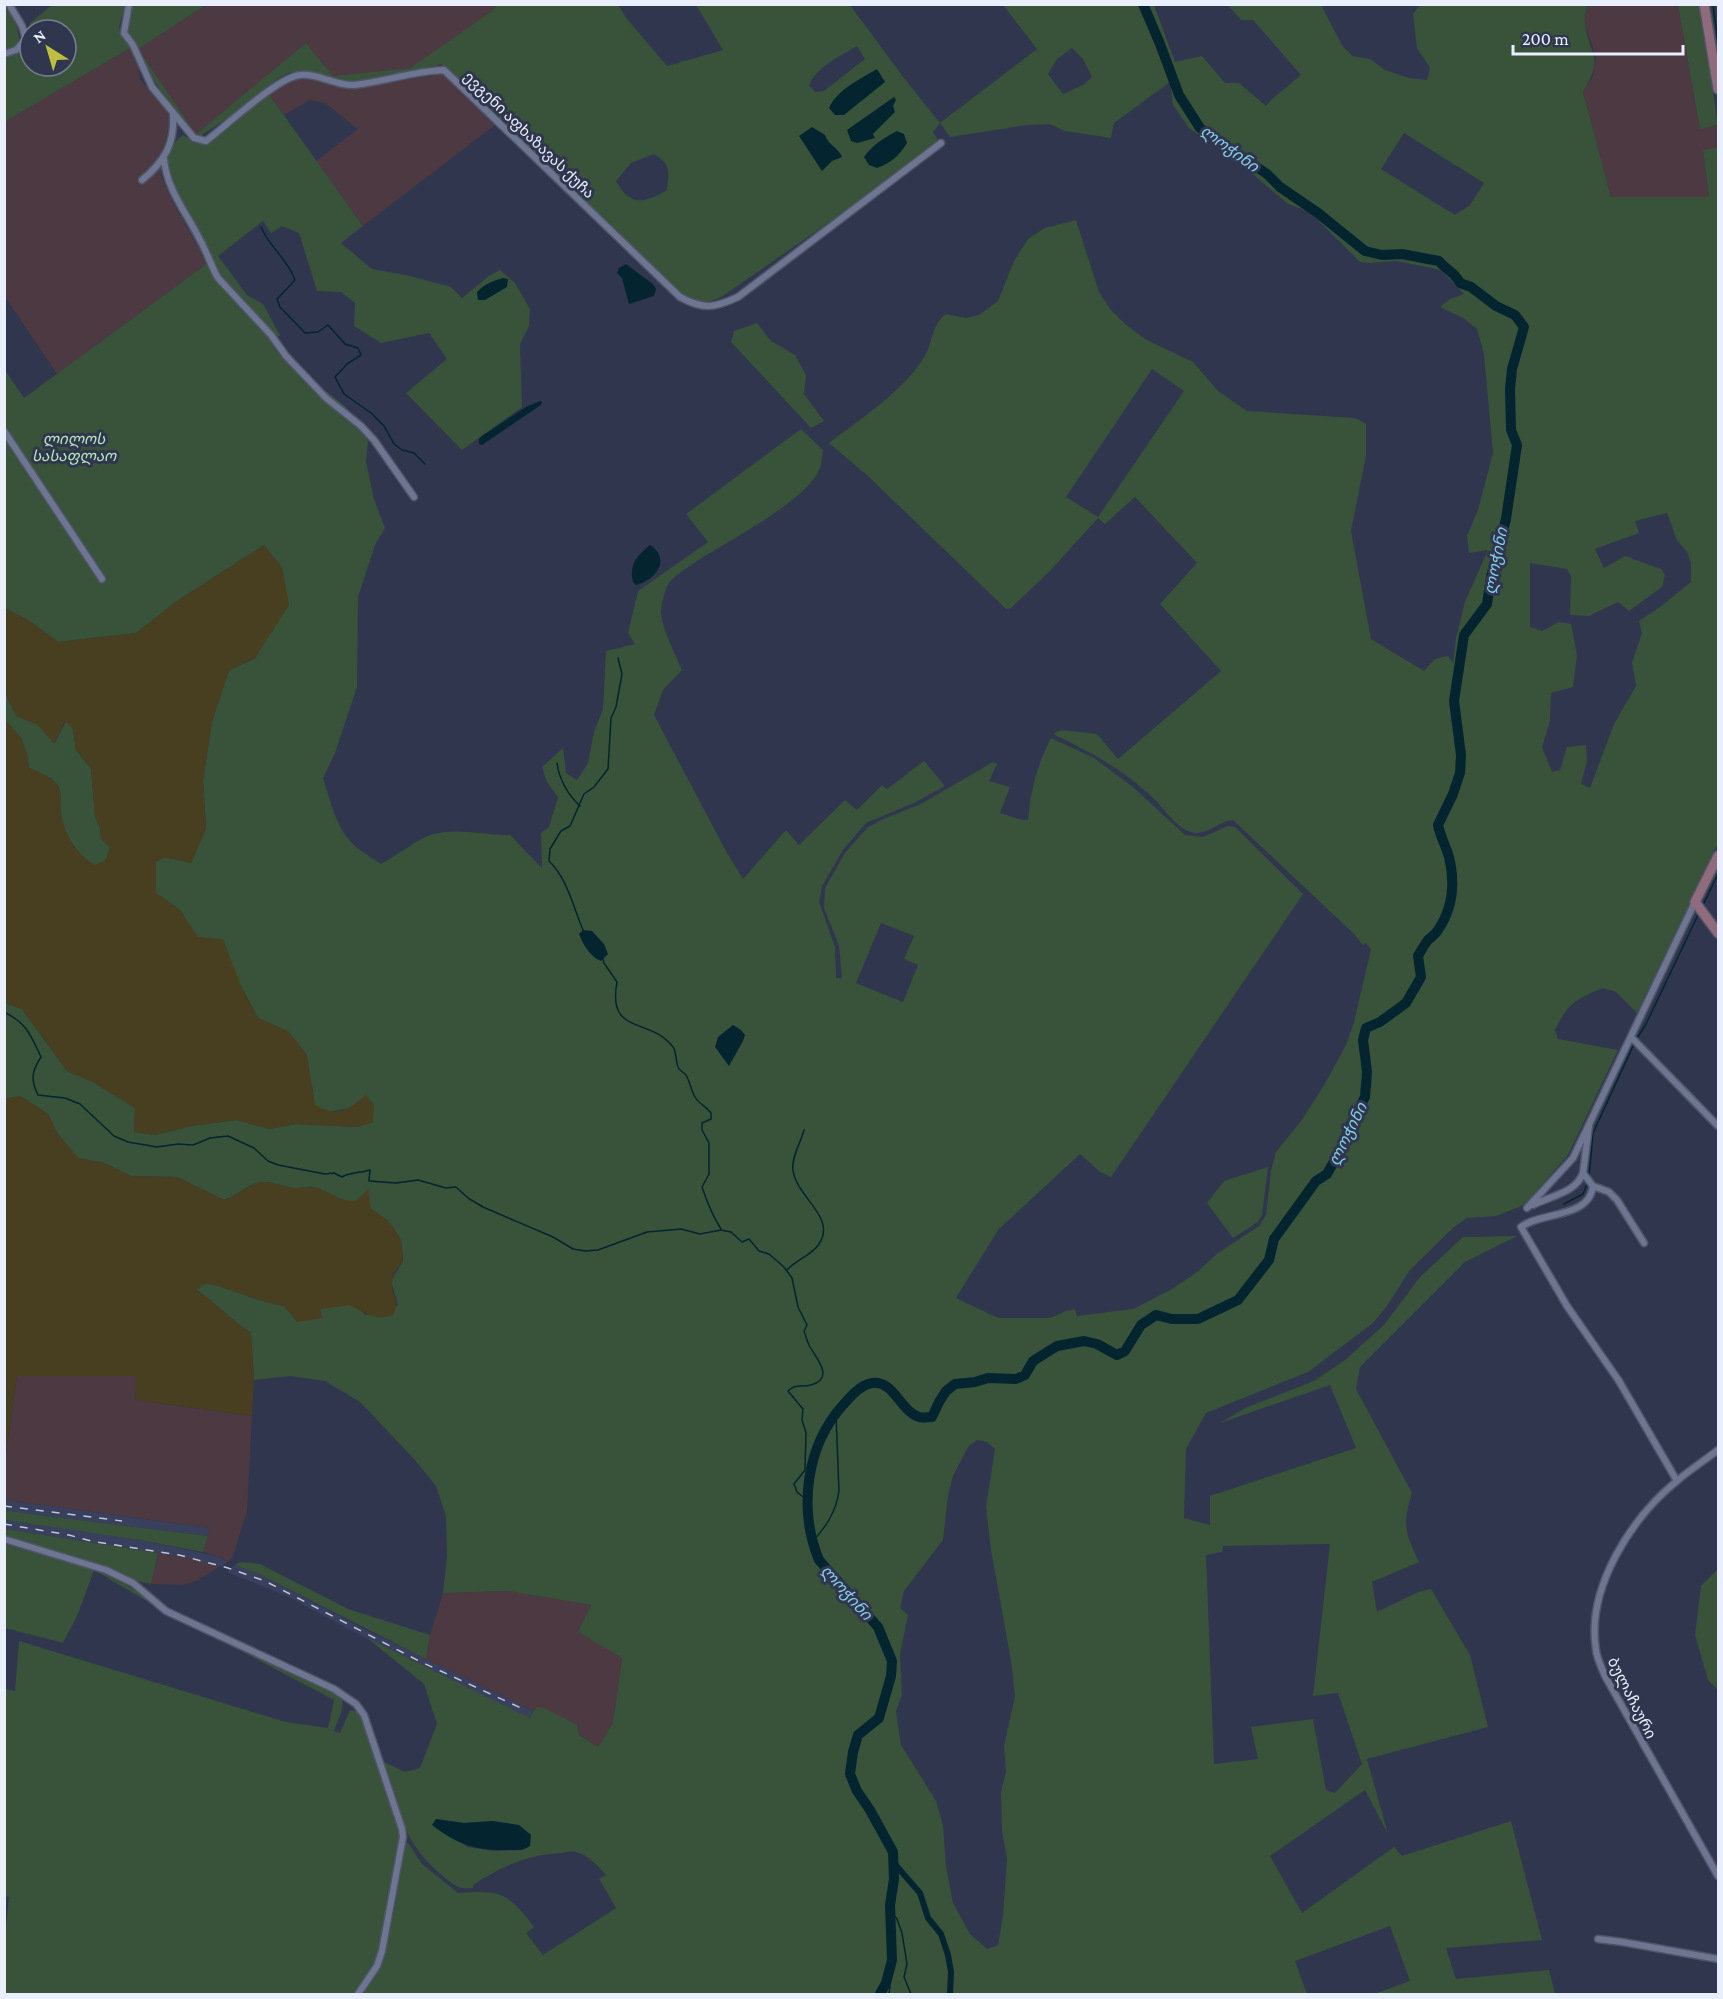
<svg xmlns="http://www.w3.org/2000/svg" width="1723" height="1999" font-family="'Crimson Pro','Noto Sans Georgian',serif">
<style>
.built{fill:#38405d}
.industrial{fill:#4c3941}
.green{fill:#39523a;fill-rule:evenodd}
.sand{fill:#473f1f}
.water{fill:#042530}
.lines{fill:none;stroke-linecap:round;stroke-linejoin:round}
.stream{stroke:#042530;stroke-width:1.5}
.canal{stroke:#042530;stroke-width:6}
.river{stroke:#042530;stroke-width:10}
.street-casing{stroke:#4f5468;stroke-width:9}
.secondary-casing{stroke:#4f5468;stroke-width:12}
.street{stroke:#6d7590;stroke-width:6}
.secondary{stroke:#8f6b7b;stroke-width:9}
.rail{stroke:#c0c5d6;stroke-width:1.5;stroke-dasharray:8 8;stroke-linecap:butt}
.labels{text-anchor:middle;stroke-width:6;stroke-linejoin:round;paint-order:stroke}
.street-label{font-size:15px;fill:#eaeffe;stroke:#2f364e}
.park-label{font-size:15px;font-style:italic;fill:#b6e8b8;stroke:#2f364e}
.water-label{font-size:16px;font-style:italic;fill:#84cde9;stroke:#2f364e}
</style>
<rect width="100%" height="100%" fill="#2f364e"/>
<!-- built -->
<path class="built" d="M5,1500l205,28 -2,8 -186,-23 -17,-3z
M5,1520l134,20 78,16 11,6 -9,5 -61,-14 -153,-24z
M235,1565l22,8 113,59 164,79 -4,8 -180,-89 -63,-34 -60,-24z"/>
<!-- industrial -->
<path class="industrial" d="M497,4l-5,7 -81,57 -78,8 -27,-33 -110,92 -58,-86 68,-44z
M1588,5h90l22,123 18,-3v22l-15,3 6,47h-98l-28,-105 10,-16 3,-19 -12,-35z
M130,48l9,18 1,14 16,16 11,15 3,12 -8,30 -1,23 16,34 31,53 -151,111 -52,-77 -1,-179 3,2z
M442,74l53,51 -132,101 -47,-65 42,-32 -33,-26 -15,-3 -26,15 -16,-22 28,-17 54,13z
M17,1376h120l-1,24 116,16 -5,95 -14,45 -5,6 -11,-6 -14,-4 7,-24 -205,-28v-41z
M158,1553l37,7 24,7 -21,13 -15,5 -32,-1z
M508,1591l83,14 -13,27 44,26 -9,65 -15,24 -59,-39 -3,-1 -2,4 -108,-52 4,-24 13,-42z"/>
<!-- green -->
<path class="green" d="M5,4l11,17 4,21 -8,7 -7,2z
M52,5h73l-6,22 11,21 -124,73 -2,-3v-60l19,-12 7,-23zM30,30h36v36h-36z
M132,5h74l-68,44 58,85 110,-91 27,33 77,-8 82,-57 5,-6h121l9,14 40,47 56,-16 -27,-45h154l54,73 36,45 97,-74 -34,-44h151l21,57 27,-6 23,27h14l27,23 6,-7 29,-24 -48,-55h-12l-13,-15h93l22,42 10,9 17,3 15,11 24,8 18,2 3,-12 -13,-20 -4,-34 7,-9h168c-2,5 -4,13 -3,19 5,34 20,31 -2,68l28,105h98l-6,-47 15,-3v697l-81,169 -21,-21 -13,-4c-27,11 -35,15 -48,42l3,9 60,11 -50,105 -44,50 -28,11 -29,2 -14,10 -43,42 -23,36 -14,17 -65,49 -102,41 -20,36 -2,69 26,7v-29l146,-48 -26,-63 -110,38 25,-15 69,-27 31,-21 39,-35 36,-48 43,-40 54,-1 -52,26 -105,105 -4,22 56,104c-10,32 -7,39 7,69l-47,20 5,30 41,-20 13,-3 39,66 18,72 -121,32 21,75 -23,-44 -95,66 32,57 92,-66 8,9 109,-35 31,119 -96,8 10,31 93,-9 6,24h-181l36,-13 -20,-55 -95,35 12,33h-945c32,-43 34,-101 43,-153l4,3 13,20 36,29c44,-3 49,-1 76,34l-8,6 17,22 73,-47 -17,-29 7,-4c-8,-9 -18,-20 -30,-23 -4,-1 -10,0 -14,1 -33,1 -62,14 -89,32v3c-14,2 -19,-3 -29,-11 -41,-33 -46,-67 -60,-115l21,10 15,-4 17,-44 -13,-40 -57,-46 163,80 6,-11 8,1 33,17 2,10 19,12 15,-24 9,-65 -44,-26 13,-27 -83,-14 -65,2 4,-38 -1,-39 -10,-30 -22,-27 -54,-57 -35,-21 -35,-5 -36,4 -3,-47c-20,-13 -36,-31 -56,-44l12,-6c26,6 50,19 77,23l13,15c15,-8 33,-19 52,-16 6,1 13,7 17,10l32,-10 -7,-24 12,-20 -2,-21 -14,-20 -16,-11 -9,-14 -6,6c-16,1 -24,-8 -39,-13 -6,-3 -16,0 -23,0 -12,-1 -25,-9 -37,-5 -10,3 -21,13 -33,17l-47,-23 -46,-1 -27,-13 -26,-5 -21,-25 -9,-19 -28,-18 -15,3v-96l17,6 45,62 26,11 42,26 -1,24 22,3 35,-9 46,-6 32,9 27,-5 63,3 7,-31 -15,12 -23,4 -14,-7 -1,-15 -24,-58 -31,-14 -17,-32 -43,-48 -18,-28 -24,-17v-31l8,-5 27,6 15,-35 -3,-48 9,-59 17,-51 27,-12 8,-113 -87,56 -41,32 -78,9 -30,-22 -23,-12 -1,-239 20,29 188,-138c0,-11 -8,-20 -14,-29 -17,-27 -50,-70 -15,-96 6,4 15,9 22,8 14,-3 51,-39 63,-50l95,133 -22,17 31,26 34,6 45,12 11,11 27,-22 11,-6 15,13 15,26 -1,17 -9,18 2,63 -60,43 -56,-57 41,-34 -18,-26 -48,10 -27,-17 1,-23 -14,-11 -24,-1 -18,-58 -17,-7 -11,7 -8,-12 -45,35 29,39 16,9 17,31 -4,4 45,48 26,21 21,33 -2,21 8,37 11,29 -10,17 -17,52 -1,90 -22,66 -12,25c7,21 13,50 30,66 8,8 19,14 28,20 13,-7 38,-25 49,-29 26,-8 54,0 80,0l32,33 -1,-35 8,-6 9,-30 -11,-15 -5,-15 21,-19 3,25 11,7 11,-17 6,-31 9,-23 3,-58 29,-7 -7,-11 10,-42 70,-49 -22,-28 115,-85 22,21c-1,6 -1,13 -3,18 -12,33 -96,75 -126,95 -8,6 -19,12 -25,20 -5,8 -8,22 -8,31 2,16 14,40 21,56l-19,20 -9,25 73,138 16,26 43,-49 13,15 46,-45 12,10 25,-25 5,4 37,-28 21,25 -31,17 -48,20 -23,27 -21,36 -3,16 16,45 1,31h6l-3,-32 -15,-38 1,-20 20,-35 23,-26 15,-8 38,-15 72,-42 4,2 -8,17 21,6 -10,26 22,7h6c3,-32 9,-54 23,-82l43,20 39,29 52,48 18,2 25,-11 7,1 68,67 -192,283 -11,-5 -20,-18 -82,76 -42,68 42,20h52l16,-7 9,-2 2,7 56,-7 39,-20 25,-17 21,-19 41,-27 7,-11 5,-44 5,-19 25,-31 22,-34 23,-42 8,-23 17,-73 -5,-6 -3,2 -9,-11 -121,-114c-13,1 -25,14 -38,13 -17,-2 -30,-24 -42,-35 -29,-28 -64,-47 -100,-64l8,-4 36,4 21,25 103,-88 -61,-67 37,-41 -62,-66 -30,27 -7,-6 -49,54 -38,36 -5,1 -137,-132 -40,-34c30,-23 74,-52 94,-84 10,-15 8,-34 23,-45l20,4 13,-3 19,-14 16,-40 14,-22 17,-11 31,-8 23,72 11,17 15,15 20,15 48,23 25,29 29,20 108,7 11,6v32l-15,75 20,108 53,32 11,-12 13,-3 5,7 3,-25 9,-36 23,-52 -19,3 -2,-17 11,-26 15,-57 -9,-99 -7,-25 -14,-11 -23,-11 10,-8 14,-5 -23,-24 -44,-9 -28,2 -9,-1 -50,-50 -22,-8 -40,-34 -59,-42 -16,-23 -3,-23 -56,41 -3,15 -46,-7 -16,-7 -22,1 -77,12 -10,-14 -7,9 5,8 -1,2 -83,63 -131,91 -18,8 -14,-5 -9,-5 -241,-230c-23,6 -67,19 -90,18 -21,-2 -37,-15 -58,-10 -16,4 -26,16 -38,26 -16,13 -35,25 -53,37h-6l-19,-21 -25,-36 -27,-49zM857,46l8,13 -41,32 -9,1 -6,-7c9,-19 30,-28 48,-39zM1072,48l11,11 9,18 -9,8 -20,9 -15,-20 9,-15zM1404,133l80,50 -14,22 -15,10 -74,-46zM654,154c17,10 15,17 13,36 -22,13 -37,17 -51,-9l15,-18zM1152,369l32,22 -86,126 -32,-20zM1667,513l10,27 10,12 4,11v19l-31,25 -21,14 3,12 -10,30 4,23 -22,38 -24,64 -9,-4 6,-23 -1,-16 -19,2 -7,23 -8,2 -10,-25 8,-26 1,-28 22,-6 4,-32 -6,-31 -12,-2 -17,9 -12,-4v-64l37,6 4,8 -1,38 19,1 29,-14 11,9 33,-24 3,-12 -4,-6 -36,-13 -21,12 -9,-19 44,-16 -4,-12zM881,923l33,13 -10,23 14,6 -15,37 -47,-19zM977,1440l10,2 8,7 -9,58 5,43 20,111 4,35 -11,50 2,26 -5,20 1,39 5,27 -4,58 -5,29 -11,4 -17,-15 -17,-31 -7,-36 -3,-42 -7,-24 -35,-56 -5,-34 6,-16 -2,-41 8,-39 -8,-7 4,-17 39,-51 5,-45 5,-19 15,-29zM1330,1544l-17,152 25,-3 24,71 -27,29 -9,-3 -13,-71 -62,8 7,32 -44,5 -8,-209 16,-3 1,-6zM436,1819l28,4 29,-2 31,29 -30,1 -27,-4z
M1678,5h22l18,120 -18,4z
M757,323l14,18 24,14 11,20 -2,19 20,27 -13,7 -80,-86 3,-11z
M4,691l12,25 21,8 18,19 11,-22 7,8 3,21 15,19 4,47 5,12 1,11 9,8 -4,13 -11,6c-18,-11 -32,-33 -35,-54 -1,-14 5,-24 -10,-34 -6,-4 -14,-7 -21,-10l-2,-14 -6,-16 -16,-18z
M1268,1167l-6,48 -4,7 -25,16 -26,-35 17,-22z
M4,1510l18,3 186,23 -5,16 -64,-12 -134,-20z
M5,1529l153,24 -7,31 -14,-3 -27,-14 -105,-32z
M4,1544c52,15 112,25 153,63l-63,-37 -16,44 -15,29 -58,-15z
M240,1562l20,2 88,45 82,26 -4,24 -169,-86 -22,-8z
M1718,1569v121l-10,-10 -13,-45 6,-49z
M198,1628l100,48 41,17c9,11 -1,26 -5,38l6,2 10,-23 9,2 7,14 34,107 1,10 -20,107 -6,15 -20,29h-350l-1,-46 5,-51 -4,-1v-207l10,2 4,-50 267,81 42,6 6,-28z"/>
<!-- sand -->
<path class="sand" d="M264,545l18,22 7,38 -34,53 -26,12 -17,52 -9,58 3,48 -15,35 -27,-6 -8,5v31l24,17 18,27 25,2 18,47 17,32 31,14 18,23 8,50c22,12 33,6 51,-10l8,10 -1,17 -14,5 -62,-3 -28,5 -32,-9 -46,6 -35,9 -22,-3 1,-24 -42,-26 -26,-11 -45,-62 -17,-6v-283l16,18 6,16 2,14c7,3 15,6 21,10 15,10 9,20 11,34 2,21 16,43 34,53l11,-5 4,-13 -9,-8 -1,-11 -5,-12 -4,-47 -15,-19 -3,-21 -8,-8 -11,23 -17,-20 -21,-8 -12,-25 1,-83 23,12 30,22 78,-9 41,-32z
M20,1096l28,18 9,19 21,25 26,5 27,13 46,1 47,23c12,-4 22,-13 33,-17 13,-4 25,4 37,5 7,0 17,-3 23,0 15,5 23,14 39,13l12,-12 3,20 16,11 7,8 7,12 2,21c-5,6 -11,13 -11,21 -1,16 9,16 1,33 -17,6 -27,-1 -43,-10l-30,4 2,9 -25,4 -13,-16c-27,-4 -51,-17 -77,-23l-12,7c21,12 36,30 56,43l3,47 -2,36 -117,-16 1,-24h-119l-12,83 -1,-360z"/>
<!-- water -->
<path class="water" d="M877,69l8,13 -41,33h-9l-6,-7c9,-19 30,-28 48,-39z
M894,97l2,3 -3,6 2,6 -22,22 2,4 -18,5 -6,-2 -4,-11z
M812,127l13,8c3,10 14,13 17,22l-10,4 -10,10 -23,-35z
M897,131l7,3 3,9c-8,13 -16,20 -30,25l-8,-3 -5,-8c9,-13 20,-19 33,-26z
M626,264l28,21 2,4 -2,7 -25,8 -7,-26 -5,-5 2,-5z
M503,278l5,1 -1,8 -22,13h-7l-1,-8c8,-8 15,-11 26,-14z
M540,401l2,1 -1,3 -59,40 -3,-1v-5l3,-3 44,-29z
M650,545c22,14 5,36 -14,40l-3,-3c-4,-18 3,-25 17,-37z
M583,930l9,1 12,13 4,10 -7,7c-11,-4 -18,-17 -22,-27z
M733,1025l8,5 4,5 -2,6 -14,25 -14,-19 3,-10z
M436,1819l28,4 29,-2 26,4 12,10 -1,11c-7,5 -14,4 -23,4 -32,1 -50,-6 -75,-25z"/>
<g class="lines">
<!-- stream -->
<path class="stream" d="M1713,4l5,39
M261,227c8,20 27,32 34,53l-18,19 3,8 25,26 13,-1 10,-7 17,19 13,4 3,7 -14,9 -12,13 9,17 27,19 13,13 10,18 8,6 12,3 11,11
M557,763c2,16 11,32 23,43
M1703,905l15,-31
M583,930c-10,-24 -16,-52 -34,-69l1,-12 11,-18 9,-5 14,-32 10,-7 14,-18 3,-51 5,-11 6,-33 -4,-16
M603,959l1,4 13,19c-10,54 32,34 56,65 4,5 2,15 6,22 2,2 5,4 7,6 4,7 5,15 9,22 4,7 11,9 16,16v6l-9,4v7l7,13v31l-7,13c5,15 10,28 19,42
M4,1012c23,11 27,24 37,45 -9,14 -11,22 -3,38l27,3 15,6 34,32 14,6 29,5 21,-3 15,1 17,-7 18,-2 26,12 14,13 10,4 47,9 9,-1 8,4c8,-5 19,-4 28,-7l-1,11 27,2 22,-3 28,8 10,-1 12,11 15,9 70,30 20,12 12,2 13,-1 49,-18 34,-3 19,5 21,-4 10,2 11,10 7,-3 10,12 10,3 15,13 8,11 6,29 9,18 -3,6c2,5 3,10 5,14 6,12 27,33 2,40 -10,3 -15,-2 -23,6l15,18 -1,11 4,13 -1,37 -11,14 3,8 11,9
M1636,1040l10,-16 52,-109
M1589,1177l4,-44 41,-89
M1564,1204l19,-10 4,-10
M787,1270c10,-11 24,-14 32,-26 18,-27 -23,-47 -26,-74 -2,-12 8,-28 11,-40
M812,1542c14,-15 24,-30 27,-51l-3,-76
M891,1911l6,8 5,14 5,31 -3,13 7,17
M887,1978l3,8 -1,8"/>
<!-- canal -->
<path class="canal" d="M893,1862l27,31 8,25 13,16 7,21 3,17 -1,22"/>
<!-- river -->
<path class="river" d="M880,1994l6,-11 6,-23 -2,-55 4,-26 -1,-27 -23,-42 -13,-19 -7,-17 3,-22 5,-17 21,-17 12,-42 1,-15 -14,-34 -59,-67c-21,-51 -13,-114 24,-155 7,-8 17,-20 29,-22 22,-3 28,28 47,34 3,1 9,0 13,0l7,-15 7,-11 9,-7 20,-2 13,-4 28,1 9,-4 8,-14 24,-15 27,-5 13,3 20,11 8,-4 16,-26 15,-10 16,4h26l40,-19 31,-40 5,-21 42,-58 11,-7 15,-27 7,-19 16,-31 2,-25 -4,-32 3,-12 14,-6 26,-19 15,-26 -3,-21c3,-5 6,-11 10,-16 4,-4 8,-6 10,-10 15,-22 17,-48 11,-73 -3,-11 -9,-21 -11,-32l15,-31 7,-21 1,-18 -7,-54 10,-66 23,-31 4,-27 15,-58 11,-74 -6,-15 -1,-41 2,-20 12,-42 -9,-12 -19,-9 -25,-19 -11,-4c-5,-11 -14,-13 -21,-22l-37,-7 -20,1 -17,-4 -47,-38 -38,-26 -13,-13 -67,-46 -21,-33 -19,-51 -17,-40"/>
<defs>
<path id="street" d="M129,4l-5,29 9,12 19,42 42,51 12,3c20,-15 72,-64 94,-66 18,-2 36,11 54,10 30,-3 59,-14 90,-15l236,227c24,13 34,11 58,0l203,-154
M4,54l12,-4 10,-11 -4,-13 -13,-22
M164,159c3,31 22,53 36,81 7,12 11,26 18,38l53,57 15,21 40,42 35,28 13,14 40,57
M142,180c22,-18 33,-36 31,-65
M4,431l98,148
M1631,1037l87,89
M1589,1126l-6,47 10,13c-4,33 -51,25 -72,41l46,79 52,75 58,100
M1593,1186l16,6 8,8 27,43
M1533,1205c17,-9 43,-12 50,-32
M1527,1208l46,-50 122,-256
M1718,1450c-13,10 -27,19 -40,30 -47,38 -92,108 -82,170 1,9 6,18 9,26l113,200
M4,1539l102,31 27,13 33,28 168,78 22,15 8,11 38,114 1,8 -21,114 -5,15 -19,28
M1598,1939l24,3 96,17"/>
<path id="secondary" d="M1704,4l14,85
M1718,856l-23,46 23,31"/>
</defs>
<!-- street casing -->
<use href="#street" class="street-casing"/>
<!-- secondary casing -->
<use href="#secondary" class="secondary-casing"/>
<!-- street -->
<use href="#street" class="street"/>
<!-- secondary -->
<use href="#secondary" class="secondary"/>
<!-- rail -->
<path class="rail" d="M4,1506l118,15
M4,1524l65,11 22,6 88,14 49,13 37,13 154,80 104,48"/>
</g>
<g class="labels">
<!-- street labels -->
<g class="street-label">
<text transform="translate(529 135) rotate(44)" y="5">ევგენი აფხაზავას ქუჩა</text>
<text transform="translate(1632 1698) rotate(63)" y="5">ბულაჩაური</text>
</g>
<!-- park labels -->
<g class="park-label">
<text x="74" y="444">ლილოს<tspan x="74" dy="17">სასაფლაო</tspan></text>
</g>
<!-- water labels -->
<g class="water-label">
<text transform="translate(1230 148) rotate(36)" y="6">ლოჭინი</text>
<text transform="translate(1495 561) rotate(-79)" y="6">ლოჭინი</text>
<text transform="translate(1347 1134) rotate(-64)" y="6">ლოჭინი</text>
<text transform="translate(847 1592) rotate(48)" y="6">ლოჭინი</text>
</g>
</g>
<!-- border -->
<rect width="1723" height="1999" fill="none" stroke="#eaeffe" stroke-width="12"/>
<!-- north arrow -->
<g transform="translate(48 48) rotate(323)"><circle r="28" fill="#2f364e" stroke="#7a8094" stroke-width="1.5"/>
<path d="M0-4.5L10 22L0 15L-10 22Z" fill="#c1bd40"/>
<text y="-9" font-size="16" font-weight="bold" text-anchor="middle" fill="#eaeffe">N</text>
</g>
<!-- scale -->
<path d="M1513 45v9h170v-9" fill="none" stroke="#eaeffe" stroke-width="3"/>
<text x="1522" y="45" font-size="18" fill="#eaeffe" stroke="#2f364e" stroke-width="4.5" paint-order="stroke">200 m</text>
</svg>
